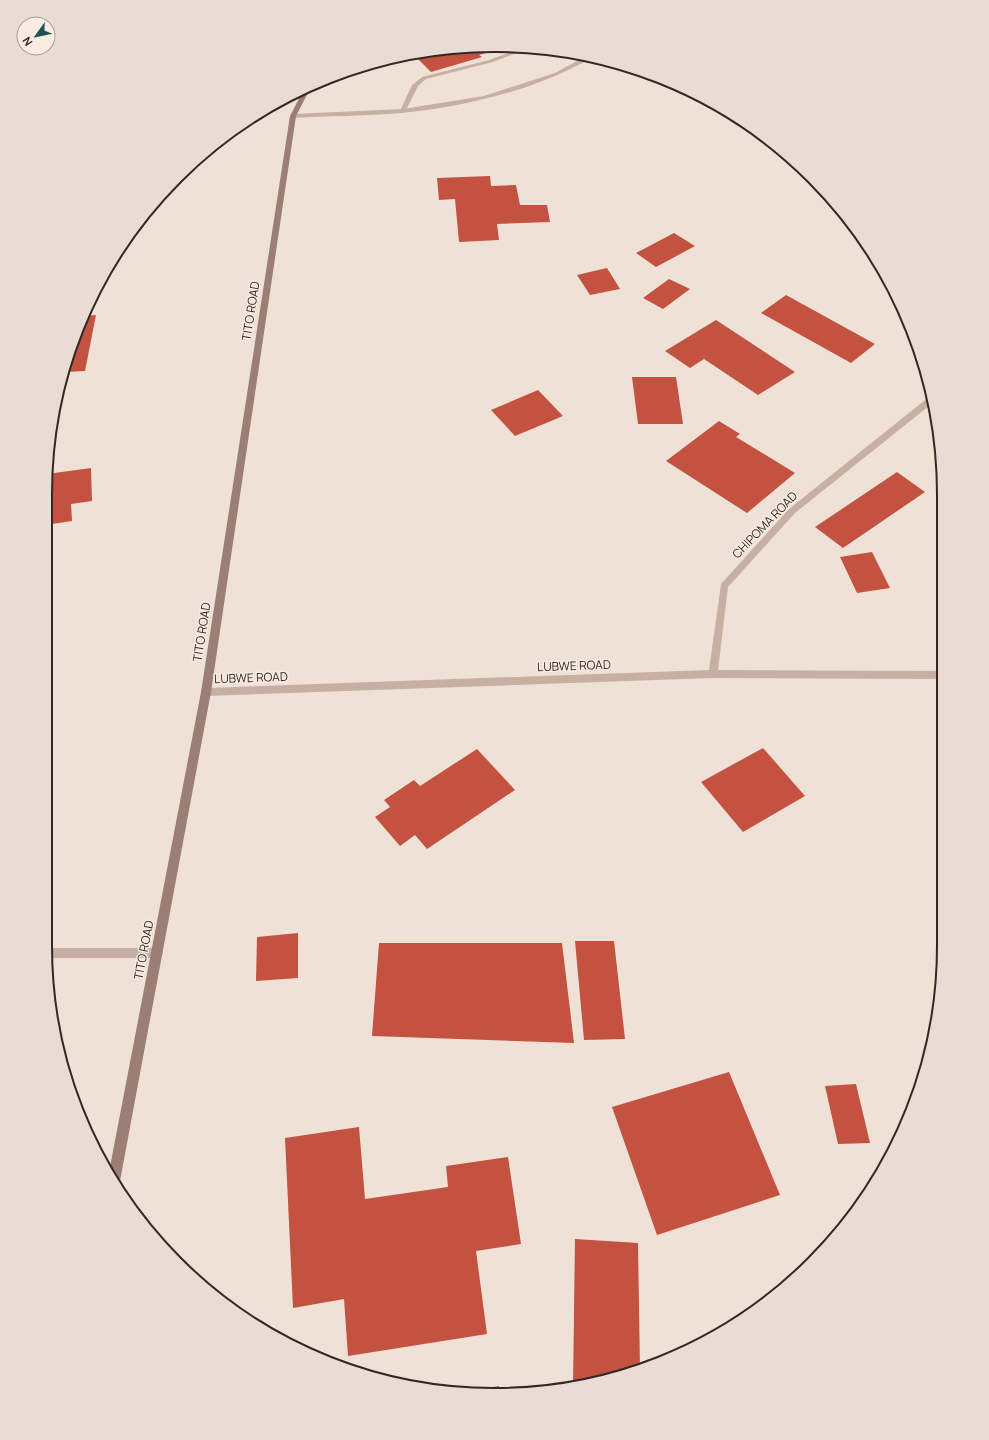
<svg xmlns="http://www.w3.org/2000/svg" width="989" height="1440" font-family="Manrope,sans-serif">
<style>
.building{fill:#c35241}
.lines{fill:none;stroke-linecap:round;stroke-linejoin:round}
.lane{fill:#c7b0a3;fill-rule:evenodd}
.street{fill:#c7b0a3;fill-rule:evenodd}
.secondary{fill:#9b7e75;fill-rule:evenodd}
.labels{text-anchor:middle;stroke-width:3;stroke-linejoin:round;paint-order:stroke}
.street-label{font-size:12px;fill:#332825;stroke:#f8ece3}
.rim{fill:none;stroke:#332825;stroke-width:2}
</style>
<rect width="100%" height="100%" fill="#f0e1d7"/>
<!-- building -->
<path class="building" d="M494,45l6,4 -21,6 3,2 -51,15 -19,-19z
M740,118l4,3 26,22 -37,-21z
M490,176l1,10 25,-1 4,20h27l3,17 -53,2 2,16 -40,2 -4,-43 -16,1 -2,-22z
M674,233l21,13 -39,21 -20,-14z
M607,268l13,21 -30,6 -13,-20z
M669,279l21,10 -27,20 -20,-11z
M786,295l89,49 -24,19 -90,-50z
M96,315l-11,56 -20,1 20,-56z
M716,320l79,52 -37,23 -54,-36 -14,9 -25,-17z
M632,377h44l7,47h-45z
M538,390l25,26 -48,20 -24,-26z
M719,421l21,13 -4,3 59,36 -48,40 -81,-52z
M91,468l1,33 -21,3 1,17 -27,4v-31l2,-20z
M897,472l28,20 -82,56 -28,-21z
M872,552l18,36 -33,5 -17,-36z
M763,748l42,48 -62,36 -42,-50z
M477,749l38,41 -88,59 -12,-14 -15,11 -25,-29 15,-10 -6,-7 30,-20 6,6z
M298,933v45l-42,3 1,-44z
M575,941h39l11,98 -41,1z
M379,943h183l12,100 -202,-7z
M729,1072l51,123 -123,40 -45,-128z
M856,1084l14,59 -32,1 -13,-58z
M359,1127l6,72 83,-12 -2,-21 62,-9 13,87 -45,7 11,83 -139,22 -4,-57 -51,9 -8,-170z
M575,1239l63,4 2,128 -58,15 -9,1z
M499,1386v6l-34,2 -8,-1z"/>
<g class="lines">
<!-- lane -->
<path class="lane" d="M522,48h8l-37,14 -67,17 -8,7 -13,26 -5,-1 12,-26 10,-8 67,-17z"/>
<!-- street -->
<path class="street" d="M588,55l5,2c-54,32 -128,50 -191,56 -36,3 -73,3 -109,5l-3,-2 3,-2 110,-5 81,-13 71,-23z
M930,396h2l2,6 -139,111 -67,74 -10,83 226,1v8l-231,-1 -507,18 -3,-1 -2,-3 2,-3 3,-1 503,-18 12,-86 68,-75z
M48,948h109l4,1 2,4 -2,4 -4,1h-108z"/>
<!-- secondary -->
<path class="secondary" d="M310,86l1,1 -15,29 -85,576 -91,489 -4,5 -7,-14 92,-480 89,-576 14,-27z"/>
</g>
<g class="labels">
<!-- street labels -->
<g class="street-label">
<text transform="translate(251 311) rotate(-81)" y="4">TITO ROAD</text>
<text transform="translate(765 525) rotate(-46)" y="4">CHIPOMA ROAD</text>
<text transform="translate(202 632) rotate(-81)" y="4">TITO ROAD</text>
<text transform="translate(574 666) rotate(-2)" y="4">LUBWE ROAD</text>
<text transform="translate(251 678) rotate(-2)" y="4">LUBWE ROAD</text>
<text transform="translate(144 950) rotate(-79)" y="4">TITO ROAD</text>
</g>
</g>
<!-- crop -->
<path d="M0 0H989V1440H0ZM494 52H495A442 442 0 0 1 937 494V946A442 442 0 0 1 495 1388H494A442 442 0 0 1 52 946V494A442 442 0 0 1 494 52Z" fill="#e8dcd4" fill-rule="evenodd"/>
<path class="rim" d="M494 52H495A442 442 0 0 1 937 494V946A442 442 0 0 1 495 1388H494A442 442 0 0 1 52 946V494A442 442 0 0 1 494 52Z"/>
<!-- north arrow -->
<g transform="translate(36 36) rotate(237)"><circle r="19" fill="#f8ece3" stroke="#a99e97"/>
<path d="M0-3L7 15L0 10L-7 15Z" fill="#1c5350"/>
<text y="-6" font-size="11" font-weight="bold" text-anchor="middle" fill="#332825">N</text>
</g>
</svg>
